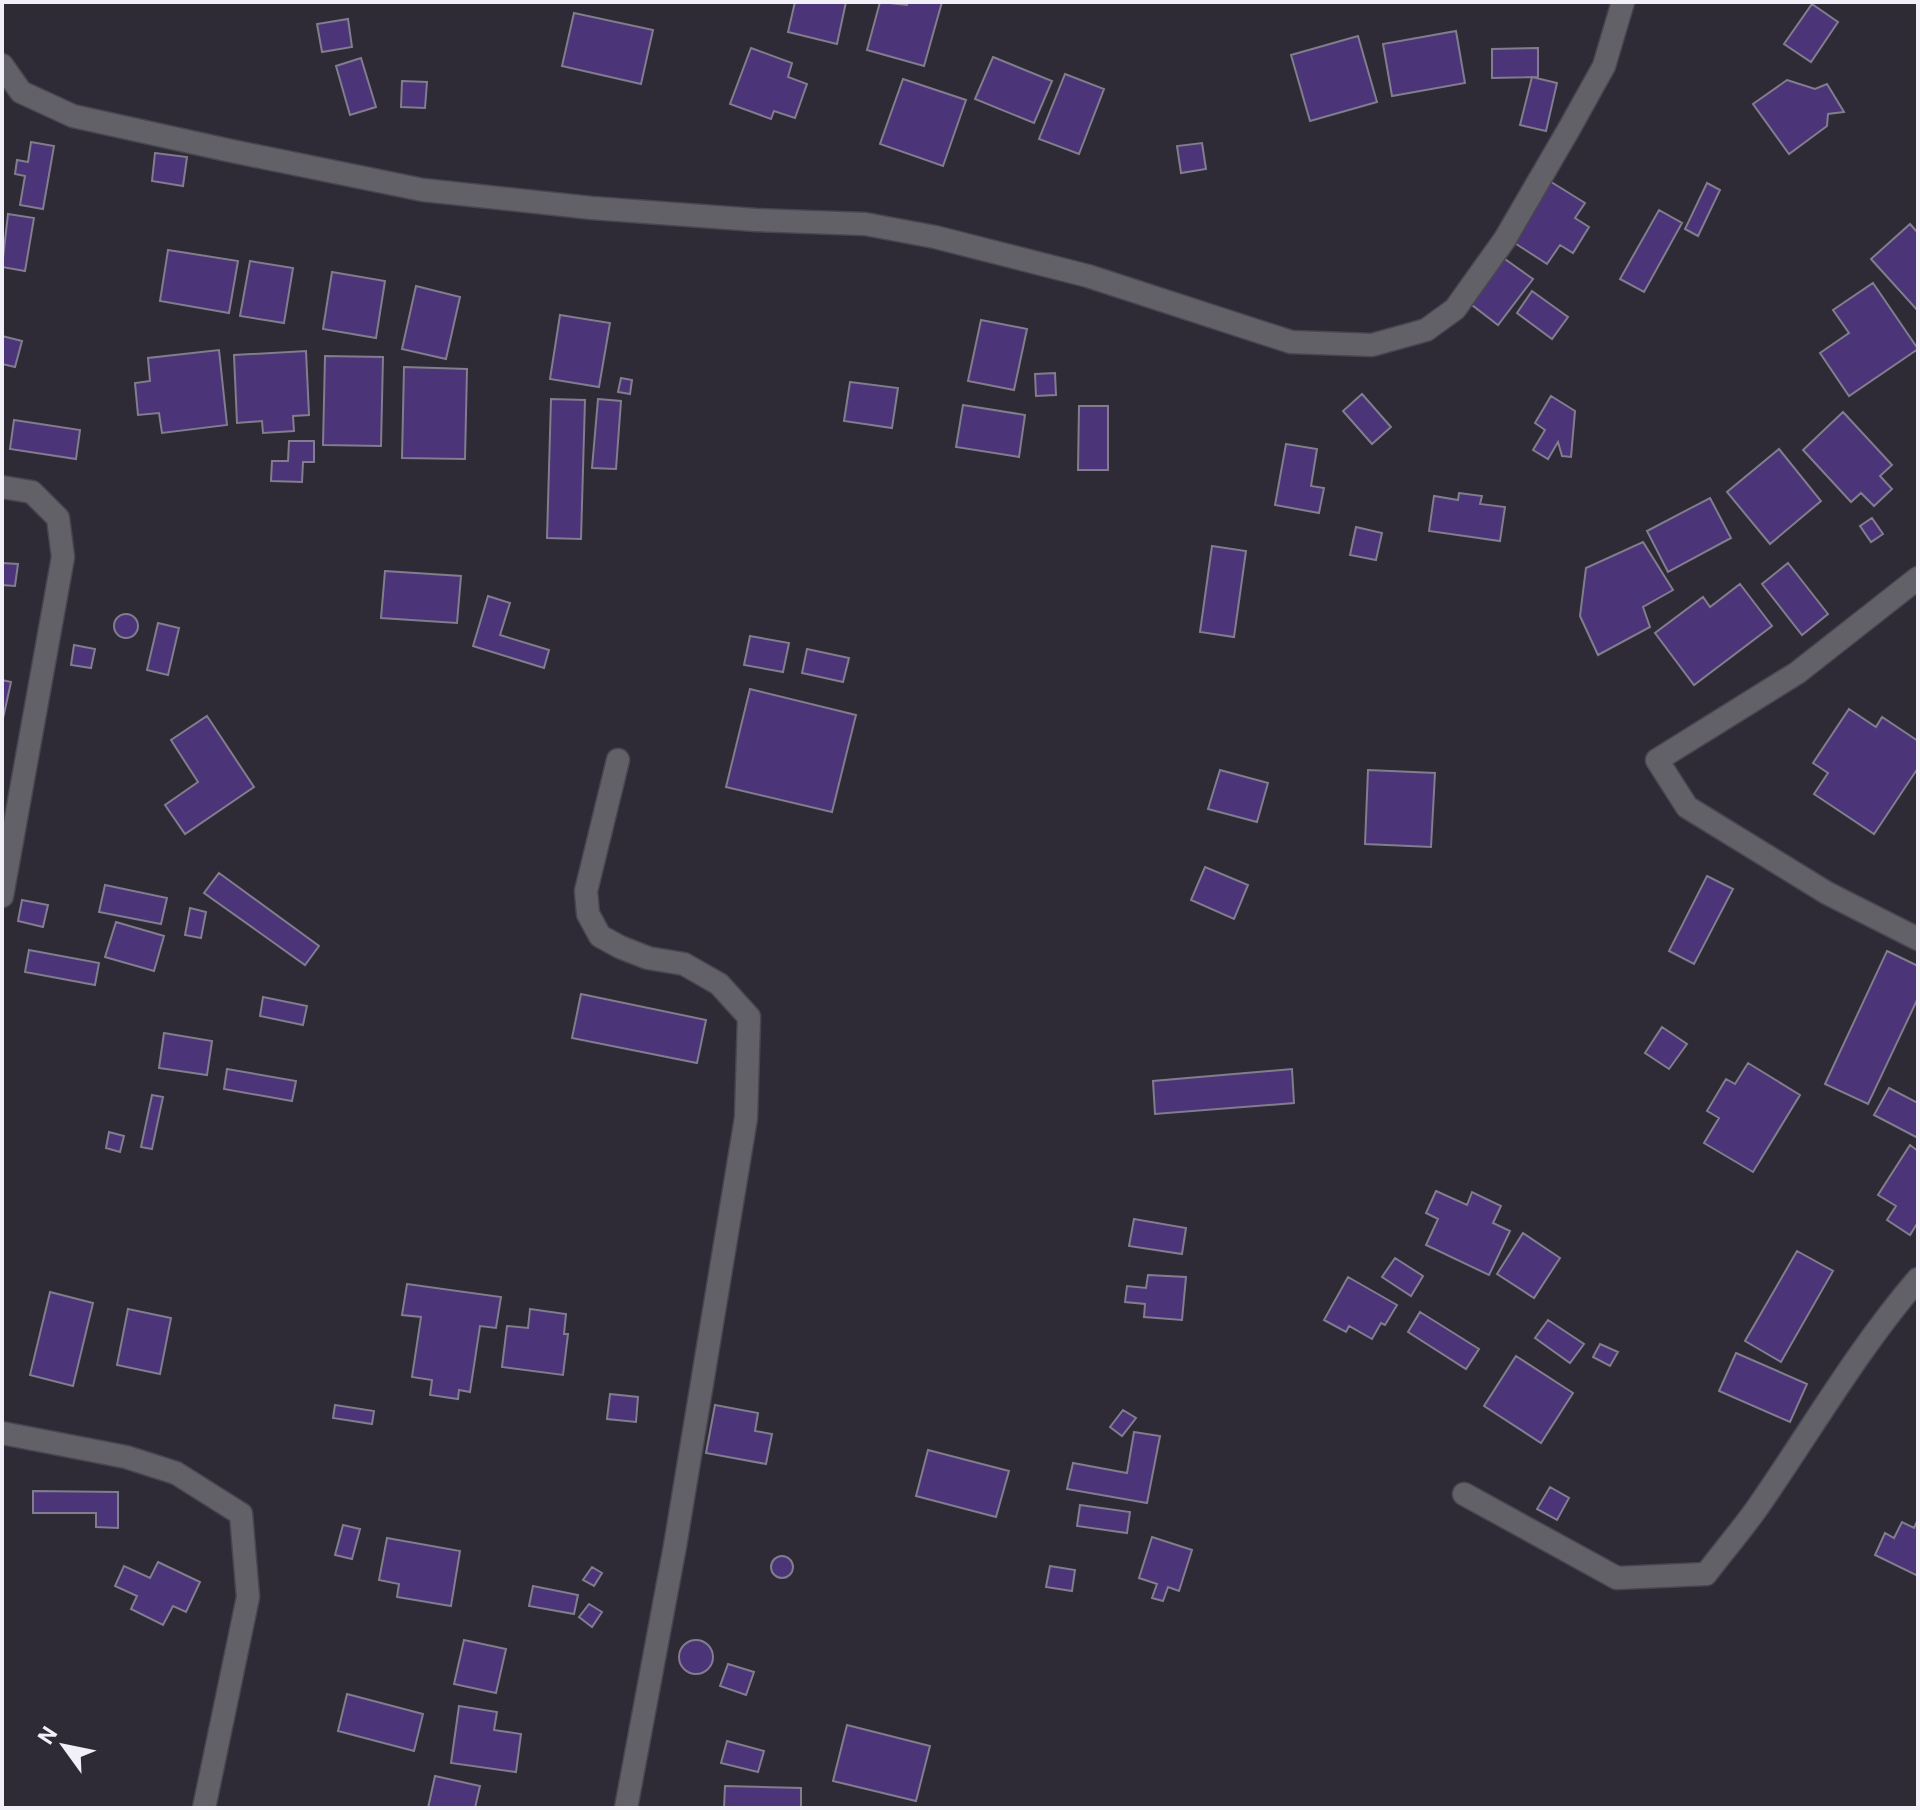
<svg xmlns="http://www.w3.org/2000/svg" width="1920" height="1810" font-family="Roboto,sans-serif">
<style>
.building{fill:#4c3479;stroke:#807d8c;stroke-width:2}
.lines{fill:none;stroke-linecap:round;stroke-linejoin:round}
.minor-casing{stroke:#494652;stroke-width:25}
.minor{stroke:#636168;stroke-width:22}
</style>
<rect width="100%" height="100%" fill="#2e2b37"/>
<!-- building -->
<path class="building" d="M795,2h51l-9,42 -49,-12z
M880,2l27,3 1,-3h34l-18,64 -57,-16z
M1812,4l26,18 -27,40 -27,-18z
M574,13l79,17 -12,54 -79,-18z
M348,19l4,28 -30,5 -5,-28z
M1456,31l9,52 -73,13 -9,-52z
M1358,36l19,66 -67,19 -19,-66z
M751,48l41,15 -4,14 19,7 -12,34 -21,-7 -3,8 -41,-15z
M1538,48v29l-46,1v-29z
M993,57l59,24 -18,42 -59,-24z
M361,58l15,49 -26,8 -14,-49z
M1065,74l39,15 -25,65 -40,-15z
M1532,77l25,6 -11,48 -26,-6z
M903,79l63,21 -23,66 -63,-22z
M1787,80l28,9 12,-5 17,28 -16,2 -1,12 -38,28 -36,-50z
M402,81l25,1 -2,26 -24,-1z
M31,142l23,4 -11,63 -23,-4 5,-29 -10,-2 2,-14 11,2z
M1202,143l4,26 -25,4 -4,-27z
M155,153l32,4 -4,29 -31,-5z
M1548,180l37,23 -10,15 14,9 -16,26 -13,-8 -13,19 -37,-24z
M1707,183l13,7 -22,46 -13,-7z
M1659,210l23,13 -38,69 -24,-13z
M8,214l26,4 -9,53 -23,-4z
M1910,224l8,9v78l-47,-52z
M168,250l70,11 -9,52 -69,-12z
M1502,257l31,22 -35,46 -30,-23z
M250,261l43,7 -9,55 -44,-7z
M332,272l53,9 -9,57 -53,-9z
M1873,283l45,66 -69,47 -29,-43 29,-20 -16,-23z
M416,286l44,11 -14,62 -44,-10z
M1532,291l36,26 -16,22 -35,-26z
M560,315l50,8 -11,64 -49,-8z
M981,320l46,9 -13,61 -46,-9z
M2,336l20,5 -7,26 -13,-3z
M219,350l8,75 -65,8 -3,-20 -21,2 -3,-32 15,-2 -2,-23z
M306,351l3,64 -16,1 1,15 -31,2 -1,-12 -25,2 -3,-68z
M325,356l58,1 -2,89 -58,-1z
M404,367l63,2 -2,90 -63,-1z
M1055,373l1,22 -20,1 -1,-22z
M621,378l11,2 -2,14 -12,-2z
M850,382l48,6 -6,40 -48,-7z
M1362,394l29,33 -19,17 -29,-33z
M1551,396l24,15 -4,46 -9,-1 -4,-14 -10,17 -15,-9 12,-20 -10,-7z
M551,399l34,1 -4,139 -34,-1z
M598,399l23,2 -5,68 -24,-1z
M963,405l62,10 -6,42 -63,-10z
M1079,406h29v64h-30z
M1843,412l49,53 -12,11 12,13 -18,17 -13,-13 -10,9 -48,-52z
M14,420l66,10 -4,29 -66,-10z
M289,441h25v21h-11l-1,20 -31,-1 1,-20h16z
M1286,444l31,5 -6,37 13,2 -5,25 -44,-8z
M1779,449l42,52 -51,43 -43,-52z
M1459,493l23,3 -2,8 25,3 -5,34 -71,-10 5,-35 24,4z
M1710,498l21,40 -63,34 -21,-41z
M1872,518l11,16 -12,8 -11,-16z
M1356,527l26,6 -6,27 -26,-5z
M1643,542l30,48 -30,17 7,20 -52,28 -18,-39 6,-48z
M1212,546l34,5 -12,86 -34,-5z
M2,563l16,1 -3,22 -13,-1z
M1788,563l40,51 -26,21 -40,-51z
M385,571l76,5 -4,47 -76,-5z
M1740,584l32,42 -78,59 -39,-52 48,-36 7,10z
M488,596l22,7 -10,32 49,15 -5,18 -71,-22z
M114 626a12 12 0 1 1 24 0a12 12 0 1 1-24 0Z
M158,623l21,5 -11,47 -21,-5z
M750,636l39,7 -6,29 -39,-7z
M74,645l21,4 -4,19 -20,-3z
M807,649l42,9 -6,24 -41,-9z
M2,680l9,2 -9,41z
M750,689l106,26 -24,97 -106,-25z
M1849,709l27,18 6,-10 36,24v27l-44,66 -60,-40 14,-21 -15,-10z
M207,716l47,71 -69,47 -20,-29 33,-23 -27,-42z
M1220,770l48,13 -11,39 -49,-13z
M1368,770l67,3 -4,74 -66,-3z
M1205,867l43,18 -14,34 -43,-19z
M219,873l100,73 -14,19 -101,-72z
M1707,876l26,13 -39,75 -25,-13z
M105,885l62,13 -6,26 -62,-12z
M22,900l26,5 -5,22 -25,-6z
M190,908l16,4 -5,26 -16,-3z
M116,922l48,14 -10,35 -49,-14z
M29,950l70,13 -4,22 -70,-13z
M1887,951l31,15v32l-50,106 -43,-20z
M581,994l125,26 -9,43 -125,-25z
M263,997l44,9 -4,19 -43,-9z
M1662,1027l25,17 -18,25 -24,-16z
M164,1033l48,8 -5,34 -48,-7z
M1748,1063l52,32 -47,77 -49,-29 15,-25 -12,-7 19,-32 9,5z
M227,1069l69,12 -4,20 -68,-12z
M1292,1069l2,34 -139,11 -2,-33z
M1889,1088l29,15v35l-44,-23z
M152,1095l11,2 -11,52 -11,-2z
M109,1132l15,4 -4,16 -14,-4z
M1910,1145l8,6v71l-8,13 -23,-15 9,-14 -18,-11z
M1436,1191l31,14 5,-13 29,14 -8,17 17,8 -21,44 -63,-30 12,-26 -12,-6z
M1134,1219l52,9 -4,26 -53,-8z
M1523,1233l37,25 -26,40 -37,-24z
M1797,1251l36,20 -52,91 -36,-21z
M1395,1258l28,18 -12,20 -29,-19z
M1148,1275l38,2 -4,43 -38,-3 1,-13 -20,-2 2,-16 19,2z
M1348,1277l49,28 -12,20 -4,-2 -9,16 -23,-13 -3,6 -22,-12z
M407,1284l94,13 -5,31 -16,-2 -10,66 -11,-2 -1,9 -28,-4 2,-15 -20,-3 9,-60 -19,-2z
M50,1292l43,11 -20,83 -43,-11z
M128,1309l43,9 -11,56 -43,-9z
M530,1309l36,5 -2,20h4l-5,41 -61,-8 5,-41 21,2z
M1420,1312l59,37 -13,20 -58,-37z
M1548,1320l36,24 -14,19 -35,-25z
M1600,1344l18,8 -8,14 -17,-9z
M1736,1353l71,31 -17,38 -71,-31z
M1516,1356l57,37 -32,50 -57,-37z
M610,1394l28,3 -2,25 -29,-3z
M335,1405l39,6 -2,13 -39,-6z
M715,1405l43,8 -3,18 17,3 -6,30 -60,-11z
M1123,1410l13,8 -14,18 -12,-9z
M1134,1432l26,4 -13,67 -80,-14 6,-26 54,10z
M928,1450l81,21 -13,46 -80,-21z
M1550,1487l19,11 -12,22 -20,-11z
M33,1491l85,1v36l-22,-1v-14h-63z
M1080,1505l50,7 -3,21 -50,-7z
M1918,1519v57l-43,-21 10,-22 9,5 8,-16 12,6z
M343,1525l17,4 -8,30 -17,-4z
M1152,1537l40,13 -13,41 -11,-4 -5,14 -11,-3 5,-14 -18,-6z
M387,1538l73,13 -9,55 -54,-9 2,-13 -20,-4z
M771 1567a11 11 0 1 1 22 0a11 11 0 1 1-22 0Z
M158,1562l42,20 -14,30 -13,-6 -10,19 -32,-16 6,-13 -22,-10 9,-20 26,12z
M1050,1566l25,4 -3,21 -26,-4z
M592,1567l10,6 -8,13 -11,-6z
M533,1586l45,9 -4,19 -45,-8z
M589,1604l13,8 -10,15 -13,-10z
M464,1640l42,9 -10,44 -42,-9z
M679 1657a17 17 0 1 1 34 0a17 17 0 1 1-34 0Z
M728,1664l26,8 -8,23 -26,-9z
M347,1694l76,20 -9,37 -76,-20z
M459,1706l38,6 -3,18 27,4 -5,38 -65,-9z
M847,1725l83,21 -14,55 -83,-20z
M727,1741l37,10 -6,21 -37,-9z
M435,1776l45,10 -5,22h-47z
M725,1786l76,2v20h-77z"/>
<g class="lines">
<defs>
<path id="minor" d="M2,65l19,27 52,24 154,34 196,40 169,18 164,12 109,4 70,13 153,39 203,66 81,3 54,-15 29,-21 50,-70 64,-110 35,-63 19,-64
M2,487l30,5 26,26 5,39 -61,339
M1918,578l-121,95 -140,87 30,47 140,86 91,46
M618,760l-32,131 2,23 12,22 20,11 28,11 36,6 35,20 30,33 -3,101 -71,428 -49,262
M2,1433l124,24 50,16 65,41 7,83 -44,211
M1464,1494l153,84 89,-4c16,-21 33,-41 49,-63 54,-77 101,-160 163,-232"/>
</defs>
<!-- minor casing -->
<use href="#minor" class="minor-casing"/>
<!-- minor -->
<use href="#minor" class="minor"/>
</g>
<!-- border -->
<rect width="1920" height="1810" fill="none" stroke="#f1eff8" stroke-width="8"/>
<!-- north arrow -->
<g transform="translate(64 1746) rotate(303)" stroke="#2e2b37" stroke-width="6" paint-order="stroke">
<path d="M0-6L14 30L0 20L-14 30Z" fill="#f1eff8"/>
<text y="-12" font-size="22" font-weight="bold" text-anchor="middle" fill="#f1eff8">N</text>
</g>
</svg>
